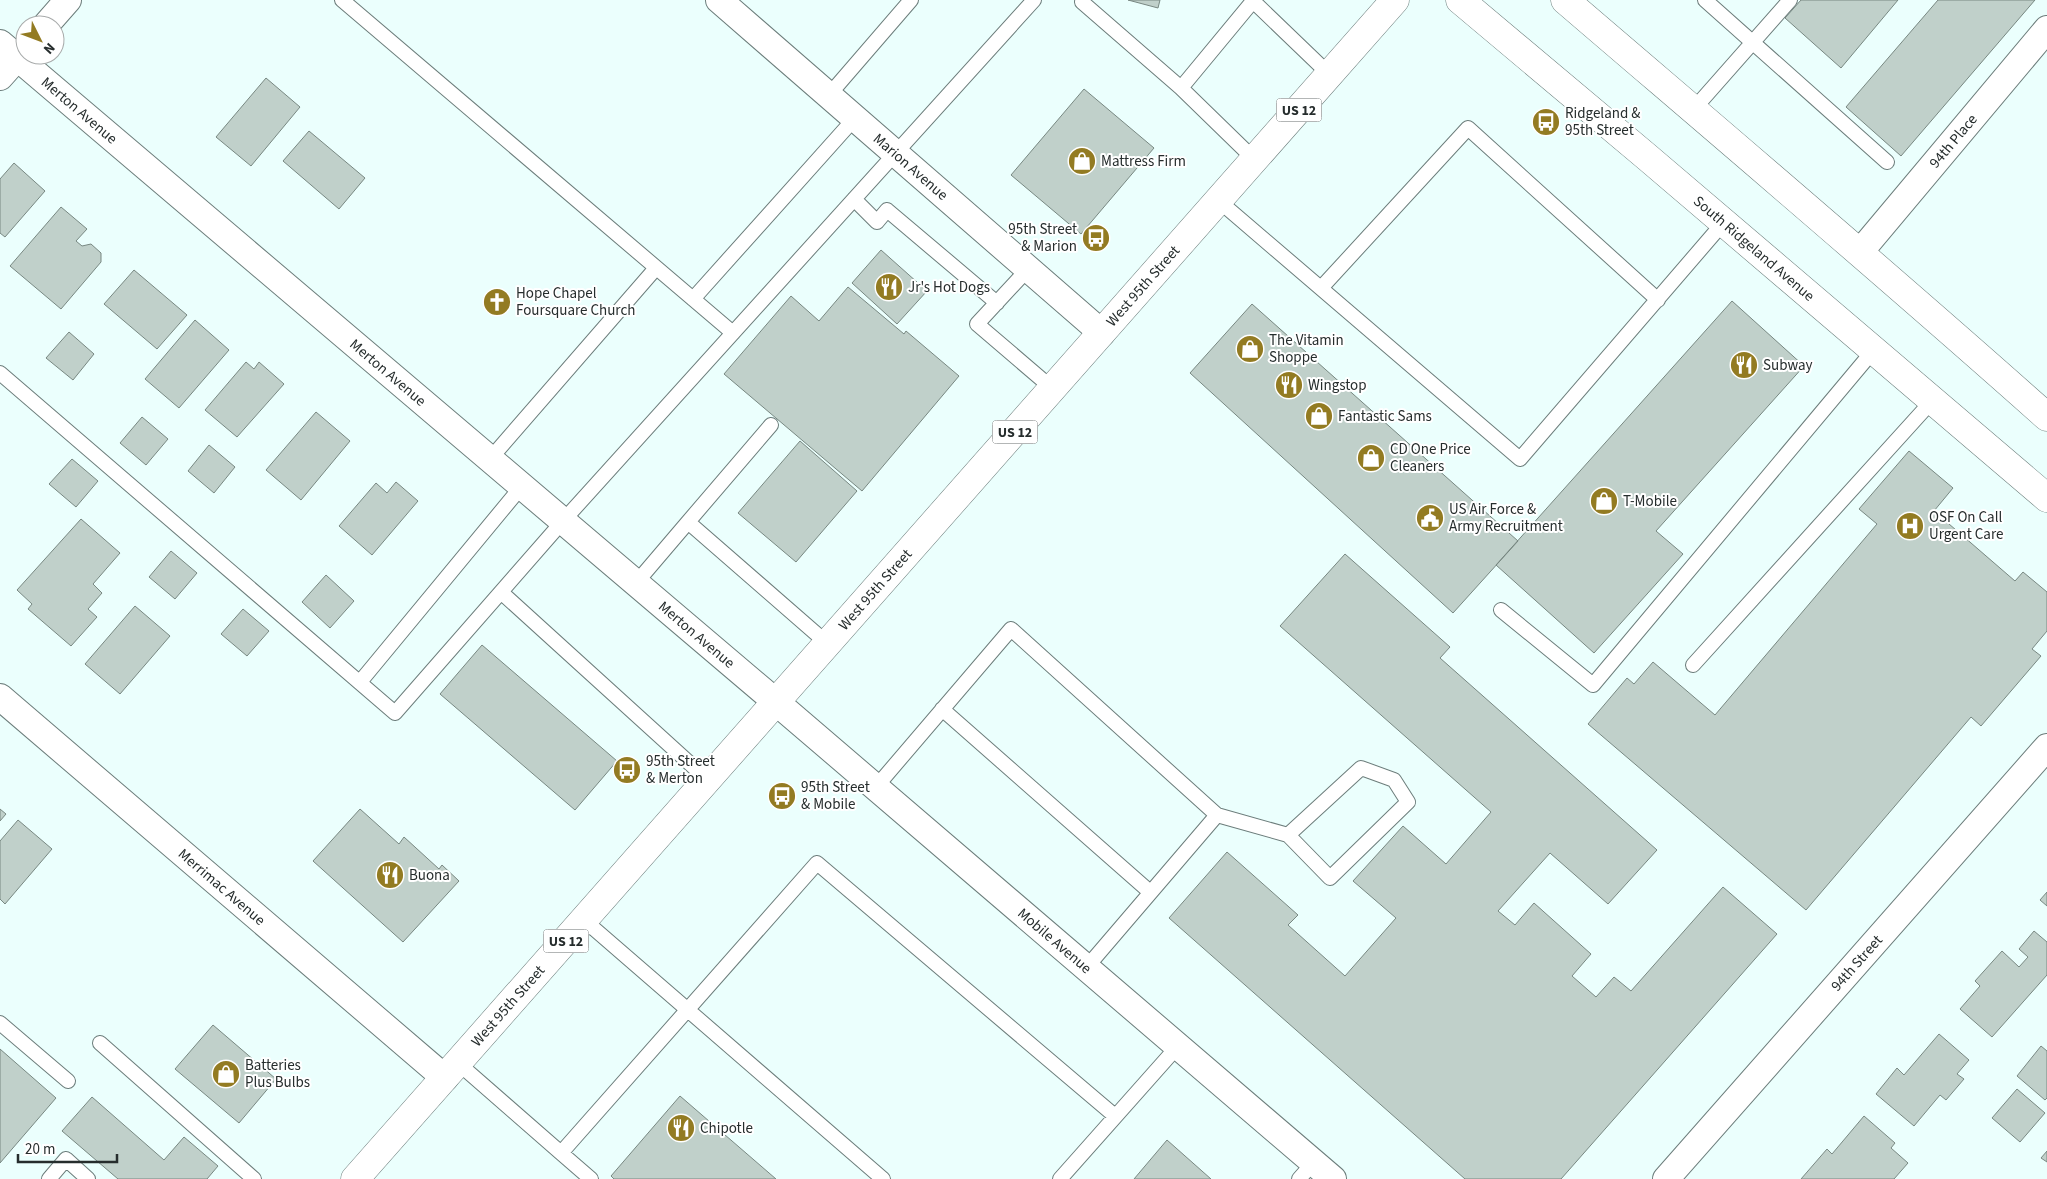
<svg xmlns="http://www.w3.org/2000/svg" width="2047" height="1179" font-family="'Source Sans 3',sans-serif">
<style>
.building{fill:#c0d0ca;stroke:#788882}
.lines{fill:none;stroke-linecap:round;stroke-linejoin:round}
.lane-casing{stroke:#6c7d7b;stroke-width:16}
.street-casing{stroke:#6c7d7b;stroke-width:28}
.secondary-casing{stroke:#6c7d7b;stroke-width:29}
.primary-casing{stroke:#6c7d7b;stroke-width:29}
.lane{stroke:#fff;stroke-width:14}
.street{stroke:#fff;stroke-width:26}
.secondary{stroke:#fff;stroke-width:28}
.primary{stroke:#fff;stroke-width:28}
.labels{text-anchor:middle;stroke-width:4;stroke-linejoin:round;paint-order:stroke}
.shield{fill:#fff;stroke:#676c6c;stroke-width:1}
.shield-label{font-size:14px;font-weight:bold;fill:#262d2d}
.street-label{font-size:15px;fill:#262d2d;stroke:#fff}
.poi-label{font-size:15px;fill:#262d2d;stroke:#fff;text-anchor:start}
</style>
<rect width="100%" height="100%" fill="#ebfffd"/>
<!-- building -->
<path class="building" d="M1128,0h32l-2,8z
M1801,0h97l-57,68 -56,-50z
M1938,0h97l-134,156 -55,-49z
M266,78l34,29 -49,59 -35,-29z
M1084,89l70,59 -73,86 -70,-59z
M309,131l56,47 -26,31 -56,-48z
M14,163l31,28 -40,46 -5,-4v-54z
M61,207l26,22 -11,12 6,5 9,-2 10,9v9l-40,47 -51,-43z
M881,250l46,41 -30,33 -45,-41z
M134,270l53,45 -30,34 -53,-45z
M848,287l56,47 2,-3 53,45 -97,115 -138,-117 67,-78 28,25z
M1732,301l72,65 -148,165 27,23 -89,99 -98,-88z
M1252,304l266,237 -65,72 -263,-240z
M195,320l34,30 -50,58 -34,-29z
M69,332l25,22 -21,26 -27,-22z
M246,362l8,7 5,-7 25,22 -47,53 -32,-27z
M316,412l34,29 -49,59 -35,-30z
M142,417l26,22 -22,26 -26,-22z
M800,441l57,50 -61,71 -58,-49z
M209,445l26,22 -21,26 -26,-22z
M1909,451l44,37 -19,23 81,70 8,-9 24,20v39l-15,18 9,7 -60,70 -10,-9 -165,193 -218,-186 39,-46 7,6 19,-22 62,53 162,-191 -18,-15z
M72,459l26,22 -22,26 -27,-23z
M396,482l22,19 -46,54 -33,-29 37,-43 11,10z
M81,519l39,34 -27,31 9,9 -14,16 9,8 -26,29 -43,-37 4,-5 -15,-14z
M171,551l26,22 -22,26 -26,-22z
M1345,554l105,93 -10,11 217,192 -49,54 -58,-51 -52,58 17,14 19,-22 57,51 -19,22 24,21 18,-20 17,14 92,-104 54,47 -216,245h-96l-296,-261 58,-66 71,63 -10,10 57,51 51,-58 -43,-37 50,-55 43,38 45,-52 -211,-186z
M326,575l28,26 -24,27 -28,-26z
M135,606l35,30 -50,58 -35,-30z
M243,609l26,22 -22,25 -26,-22z
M482,645l135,116 -42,49 -135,-116z
M0,809l6,5 -6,7z
M360,809l39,35 5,-7 35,32 3,-4 17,16 -56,61 -90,-81z
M18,820l34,29 -47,55 -5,-5v-58z
M2047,892v14l-7,-6z
M2034,931l13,11v33l-55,62 -32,-28 20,-23 -5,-5 27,-30 17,16 9,-10 -9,-8z
M213,1025l63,54 -37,44 -64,-54z
M1939,1034l30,26 -12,14 7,5 -18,21 -6,-5 -26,31 -38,-32 21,-26 7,7z
M2041,1046l6,5v47l-2,2 -28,-24z
M0,1049l56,49 -56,65z
M2017,1089l28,24 -25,29 -28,-24z
M680,1096l96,83h-162l-3,-3z
M92,1097l72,63 20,-23 34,29 -11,13h-89l-56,-48z
M1864,1116l31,27 -4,5 17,15 -14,16h-93l26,-30 5,5z
M1167,1140l44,39h-77z
M2047,1151v11l-6,-4z"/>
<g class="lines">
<defs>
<path id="lane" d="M342,0l391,333
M1705,0l182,162
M1082,2l99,86
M829,95l82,-95
M1693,110l97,-110
M1255,160l-74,-72 72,-87 77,74
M854,199l23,23 10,-12 110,93
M1219,201l301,258 204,-237
M1028,269l-51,55 76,65
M1321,288l147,-160 190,172
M693,299l162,-181
M0,373l395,340 168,-192 471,-521
M771,425l-83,97 140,122
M490,459l166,-191
M636,583l52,-61
M501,592l207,188
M1501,610l92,75 280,-334
M1693,665l239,-264
M360,682l162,-196
M942,709l208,183
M876,787l135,-158 206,186 -131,153
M1217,815l71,20 42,43 78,-76 -14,-22 -33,-12 -73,67
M584,920l299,259
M0,1023l68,58
M100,1043l154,136
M458,1063l103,90 256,-290 298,253
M561,1153l30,26
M49,1179l17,-20 22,20
M1060,1179l118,-133
M1299,1179l15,-17"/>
<g id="street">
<path id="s1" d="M719,0l383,333"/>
<path d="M46,25l22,-25"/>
<path id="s2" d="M0,43l776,659 557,477"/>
<path d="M0,77l25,-28"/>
<path id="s3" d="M1860,252l187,-223"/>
<path id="s4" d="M0,697l445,381"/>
<path id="s5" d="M1666,1179l381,-432"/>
</g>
<g id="secondary">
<path id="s6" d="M1460,0l187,157 400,341"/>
<path d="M1565,0c161,138 323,275 482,417"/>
</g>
<g id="primary">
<path id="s7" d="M355,1179l1040,-1179"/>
</g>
</defs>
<!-- lane casing -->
<use href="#lane" class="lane-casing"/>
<!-- street casing -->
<use href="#street" class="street-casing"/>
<!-- secondary casing -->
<use href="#secondary" class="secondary-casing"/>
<!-- primary casing -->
<use href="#primary" class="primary-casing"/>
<!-- lane -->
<use href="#lane" class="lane"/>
<!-- street -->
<use href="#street" class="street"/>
<!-- secondary -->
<use href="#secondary" class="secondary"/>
<!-- primary -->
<use href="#primary" class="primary"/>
</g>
<!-- icons -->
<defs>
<symbol id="bus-disc" viewBox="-11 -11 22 22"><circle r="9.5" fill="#937b22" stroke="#fff"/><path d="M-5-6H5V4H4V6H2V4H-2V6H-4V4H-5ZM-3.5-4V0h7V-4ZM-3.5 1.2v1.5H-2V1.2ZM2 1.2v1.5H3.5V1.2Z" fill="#fff"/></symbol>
<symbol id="shop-disc" viewBox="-11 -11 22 22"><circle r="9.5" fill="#937b22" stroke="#fff"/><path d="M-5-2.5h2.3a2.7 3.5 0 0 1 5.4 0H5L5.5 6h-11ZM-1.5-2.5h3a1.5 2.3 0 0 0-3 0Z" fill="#fff"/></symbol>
<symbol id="restaurant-disc" viewBox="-11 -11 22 22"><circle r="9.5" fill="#937b22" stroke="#fff"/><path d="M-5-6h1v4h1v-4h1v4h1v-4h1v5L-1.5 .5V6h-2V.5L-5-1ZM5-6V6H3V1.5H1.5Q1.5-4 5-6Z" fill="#fff"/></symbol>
<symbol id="church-disc" viewBox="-11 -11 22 22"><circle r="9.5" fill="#937b22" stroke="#fff"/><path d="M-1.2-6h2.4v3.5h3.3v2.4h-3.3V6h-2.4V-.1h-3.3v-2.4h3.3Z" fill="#fff"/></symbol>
<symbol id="civic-disc" viewBox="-11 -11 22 22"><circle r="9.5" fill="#937b22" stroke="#fff"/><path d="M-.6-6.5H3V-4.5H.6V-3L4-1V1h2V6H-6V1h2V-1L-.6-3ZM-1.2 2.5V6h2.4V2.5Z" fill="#fff"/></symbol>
<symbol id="hospital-disc" viewBox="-11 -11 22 22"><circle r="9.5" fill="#937b22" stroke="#fff"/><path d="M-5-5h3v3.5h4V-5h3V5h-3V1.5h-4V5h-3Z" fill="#fff"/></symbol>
</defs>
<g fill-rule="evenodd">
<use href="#bus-disc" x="1530" y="106" width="32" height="32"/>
<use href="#shop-disc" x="1066" y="145" width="32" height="32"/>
<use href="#bus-disc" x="1080" y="222" width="32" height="32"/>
<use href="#restaurant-disc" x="873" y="271" width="32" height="32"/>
<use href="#church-disc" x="481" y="286" width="32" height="32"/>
<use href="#shop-disc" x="1234" y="333" width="32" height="32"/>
<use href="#restaurant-disc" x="1728" y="349" width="32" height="32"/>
<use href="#restaurant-disc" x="1273" y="369" width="32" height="32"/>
<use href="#shop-disc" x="1303" y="400" width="32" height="32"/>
<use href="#shop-disc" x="1355" y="442" width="32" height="32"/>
<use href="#shop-disc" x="1588" y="485" width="32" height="32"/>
<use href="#civic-disc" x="1414" y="502" width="32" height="32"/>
<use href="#hospital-disc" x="1894" y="510" width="32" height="32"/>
<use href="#bus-disc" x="611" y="754" width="32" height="32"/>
<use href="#bus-disc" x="766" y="780" width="32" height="32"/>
<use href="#restaurant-disc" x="374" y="859" width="32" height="32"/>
<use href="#shop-disc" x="210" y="1058" width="32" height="32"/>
<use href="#restaurant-disc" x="665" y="1112" width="32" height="32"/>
</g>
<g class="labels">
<!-- shield labels -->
<g class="shield">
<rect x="1276.5" y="98.5" width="45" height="23" rx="4"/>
<rect x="992.5" y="420.5" width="45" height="23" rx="4"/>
<rect x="543.5" y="929.5" width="45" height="23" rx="4"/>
</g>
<g class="shield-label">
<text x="1299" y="115">US 12</text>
<text x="1015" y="437">US 12</text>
<text x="566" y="946">US 12</text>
</g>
<!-- street labels -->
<g class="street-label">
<text dy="5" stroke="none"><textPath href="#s2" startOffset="104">Merton Avenue</textPath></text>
<text dy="5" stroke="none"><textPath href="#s3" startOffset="145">94th Place</textPath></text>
<text dy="5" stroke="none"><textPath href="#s1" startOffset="254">Marion Avenue</textPath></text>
<text dy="5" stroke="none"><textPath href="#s6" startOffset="385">South Ridgeland Avenue</textPath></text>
<text dy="5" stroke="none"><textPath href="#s7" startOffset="1191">West 95th Street</textPath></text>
<text dy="5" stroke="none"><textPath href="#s2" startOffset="509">Merton Avenue</textPath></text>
<text dy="5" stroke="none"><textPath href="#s7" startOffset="786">West 95th Street</textPath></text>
<text dy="5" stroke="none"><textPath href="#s2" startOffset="914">Merton Avenue</textPath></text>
<text dy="5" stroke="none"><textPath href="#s4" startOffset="292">Merrimac Avenue</textPath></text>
<text dy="5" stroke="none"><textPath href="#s2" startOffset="1385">Mobile Avenue</textPath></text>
<text dy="5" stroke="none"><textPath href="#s5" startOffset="288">94th Street</textPath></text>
<text dy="5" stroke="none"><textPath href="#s7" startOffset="231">West 95th Street</textPath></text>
</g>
<!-- poi labels -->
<g class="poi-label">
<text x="1565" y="118">Ridgeland &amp;<tspan x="1565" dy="17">95th Street</tspan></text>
<text x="1101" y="166">Mattress Firm</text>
<text x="1077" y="234" text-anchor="end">95th Street<tspan x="1077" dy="17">&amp; Marion</tspan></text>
<text x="908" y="292">Jr's Hot Dogs</text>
<text x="516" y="298">Hope Chapel<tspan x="516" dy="17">Foursquare Church</tspan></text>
<text x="1269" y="345">The Vitamin<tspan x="1269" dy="17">Shoppe</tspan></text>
<text x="1763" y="370">Subway</text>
<text x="1308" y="390">Wingstop</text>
<text x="1338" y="421">Fantastic Sams</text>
<text x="1390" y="454">CD One Price<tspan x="1390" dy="17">Cleaners</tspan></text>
<text x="1623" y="506">T-Mobile</text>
<text x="1449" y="514">US Air Force &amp;<tspan x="1449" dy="17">Army Recruitment</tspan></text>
<text x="1929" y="522">OSF On Call<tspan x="1929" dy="17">Urgent Care</tspan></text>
<text x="646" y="766">95th Street<tspan x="646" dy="17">&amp; Merton</tspan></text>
<text x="801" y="792">95th Street<tspan x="801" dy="17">&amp; Mobile</tspan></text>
<text x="409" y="880">Buona</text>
<text x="245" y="1070">Batteries<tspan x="245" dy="17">Plus Bulbs</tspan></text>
<text x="700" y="1133">Chipotle</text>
</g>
</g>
<!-- north arrow -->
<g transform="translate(40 40) rotate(132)"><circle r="24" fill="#ffffff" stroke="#a8abab"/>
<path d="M0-4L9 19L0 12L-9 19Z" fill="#937b22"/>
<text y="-8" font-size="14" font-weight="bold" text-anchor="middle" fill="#262d2d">N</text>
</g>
<!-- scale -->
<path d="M18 1154v8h99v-8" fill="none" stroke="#262d2d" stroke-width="2.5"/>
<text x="25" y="1154" font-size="15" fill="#262d2d" stroke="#ffffff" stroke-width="4" paint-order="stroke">20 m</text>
</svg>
